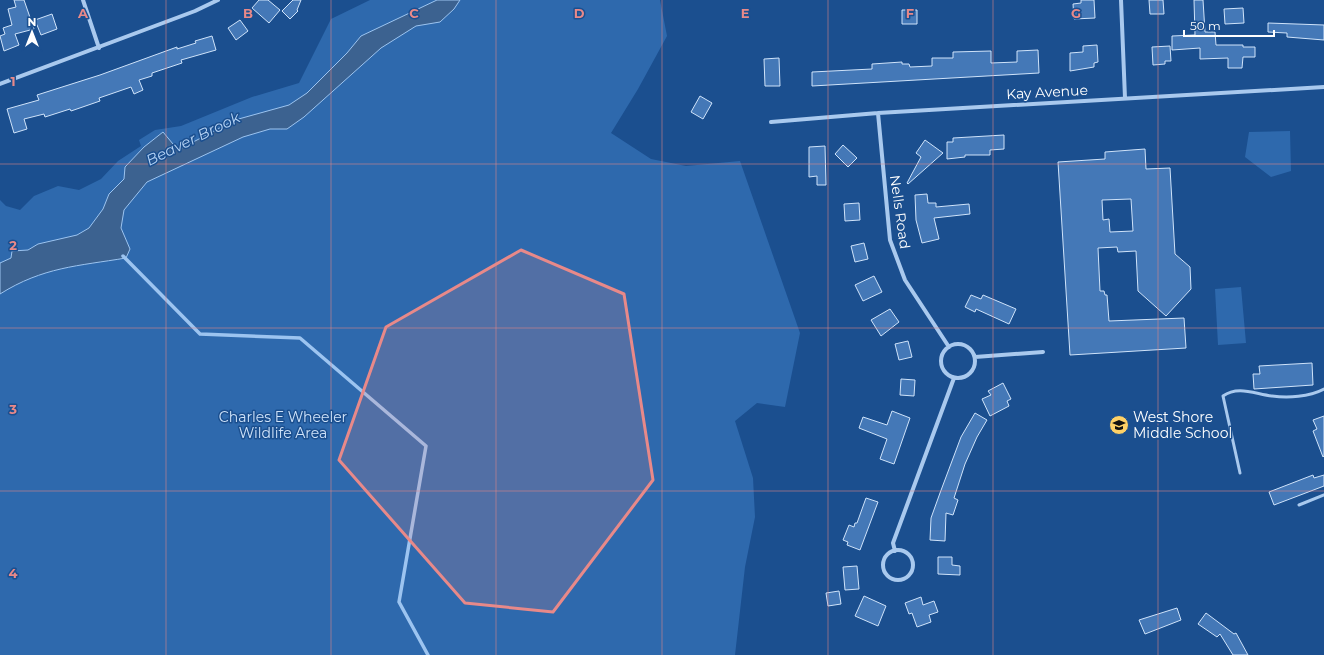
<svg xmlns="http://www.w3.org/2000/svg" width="1324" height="655" font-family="Montserrat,sans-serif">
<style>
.green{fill:#2e69ad}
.water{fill:#3c6290;stroke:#9cc4f0}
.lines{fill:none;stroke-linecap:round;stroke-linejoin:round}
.stream{stroke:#9cc4f0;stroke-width:3.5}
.building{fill:#4478b7;stroke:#cfe3fa;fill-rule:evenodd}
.lane{stroke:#a9c9ee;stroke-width:3}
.street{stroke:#a9c9ee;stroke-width:4}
.marked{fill:#e88989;fill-opacity:0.2;stroke:#e88989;stroke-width:3;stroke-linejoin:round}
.grid{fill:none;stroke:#e88989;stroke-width:1;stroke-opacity:0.55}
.labels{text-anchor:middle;stroke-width:3;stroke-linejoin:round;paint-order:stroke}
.street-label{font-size:14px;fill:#fff;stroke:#1b4f8f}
.park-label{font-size:14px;fill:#cfe3fa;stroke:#1b4f8f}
.poi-label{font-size:14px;fill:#fff;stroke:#1b4f8f;text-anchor:start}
.water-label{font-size:15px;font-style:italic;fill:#b5d3f5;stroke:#1b4f8f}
.grid-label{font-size:13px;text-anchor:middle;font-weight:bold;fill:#e88989;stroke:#1b4f8f;stroke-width:3;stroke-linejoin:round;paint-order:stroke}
</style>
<rect width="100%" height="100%" fill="#1b4f8f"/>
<!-- green -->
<path class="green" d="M370,0h290l7,36 -29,53 -27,44 40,26 35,7 54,-5 60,172 -15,74 -28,-4 -22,18 18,57 2,39 -10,50 -10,88h-735v-455l6,6 14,4 14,-14 24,-10 21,4 22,-11 17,-18 23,-15 -2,-6 16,-10 26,-4 71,-29 47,-14 32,-64z
M1290,131l1,40 -20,6 -26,-20 4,-25z
M1241,287l5,56 -28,2 -3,-56z"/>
<!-- water -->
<path class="water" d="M437,0h23l-6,9 -14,13 -24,4 -35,22 -77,69 -17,12h-17l-27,8 -96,45 -23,28 -3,18 9,21 -4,9c-48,8 -83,9 -126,36v-31l11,-5 1,-7 16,-1 10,-6 39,-9 12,-7 14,-19 6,-15 15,-15 1,-12 19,-20 19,-15 15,18 57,-30 54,-15 18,-12 40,-40 14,-17z"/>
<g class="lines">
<!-- stream -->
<path class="stream" d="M123,256l77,78 100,4 126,108 -27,156 29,53"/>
</g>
<!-- building -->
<path class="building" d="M14,0h10l10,29 -19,5 4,11 -15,6 -4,-15 5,-2 -2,-6 9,-3 -4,-16 8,-2z
M259,0h9l12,10 -11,13 -17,-15z
M293,0h8l-4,10 1,1 -8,8 -8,-8z
M1081,0h13l1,18 -21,1 -1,-15 8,-1z
M1149,0h14l1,14h-14z
M1194,0h9l2,32h10l1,13h27v2h12v10h-12l-1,11h-14v-10l-28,1v-11l-28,2v-14l23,-1z
M1243,8l1,15 -19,1 -1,-15z
M902,10h15v14h-15z
M52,14l5,15 -16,6 -6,-15z
M240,20l8,11 -12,9 -8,-12z
M1268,23l56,2v15l-37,-3v-4l-19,-1z
M212,36l4,14 -35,10 1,3 -30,10v3l-13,4 4,10 -9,4 -3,-7 -32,11 1,3 -29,10 -1,-2 -25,8 -1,-3 -20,5 3,10 -13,4 -7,-24 32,-9 -2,-5 63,-20 77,-28v2l19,-6 -1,-2z
M1097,45l1,17 -4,1v4l-24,4v-18l13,-1v-6z
M1170,46l1,15h-6v3l-12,1 -1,-18z
M1038,50l1,23 -227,13v-14l60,-3v-5l30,-2v2h7l1,3 22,-1v-8h21v-6l38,-1v12l26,-1v-11z
M779,58l1,28h-15l-1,-27z
M700,96l12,7 -9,16 -12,-7z
M1004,135v14l-14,1v5h-25v2l-18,2v-17h6v-4z
M925,140l18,13 -35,31 -1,-1 14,-26 -5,-4z
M843,145l14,13 -9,9 -13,-13z
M825,146l1,39h-9v-9l-8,1v-30z
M1145,149l1,20 24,-1 5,86 15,13 1,22 -25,27 -28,-25 -2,-40 -18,1 -1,-5 -19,1 2,43h4l1,4h2l2,26 75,-3 2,30 -116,7 -12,-193 47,-3v-7zM1131,199l2,32 -23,1 -1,-13 -6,1 -1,-20z
M927,194l1,9h8v4l33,-3 1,10 -36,4 5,21 -17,4 -6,-23 -1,-25z
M859,203l1,17 -15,1 -1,-17z
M864,243l4,16 -13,3 -4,-16z
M874,276l8,16 -19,9 -8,-16z
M971,295l10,4 2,-4 33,14 -7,15 -33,-15 -1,3 -10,-5z
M890,309l9,13 -18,14 -10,-16z
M908,341l4,16 -13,3 -4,-16z
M1312,363l1,22 -59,4 -1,-15h7l-1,-8z
M901,379l14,1 -1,16 -14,-1z
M1003,383l8,16 -4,2 2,5 -19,10 -8,-17 9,-4 -3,-4z
M892,411l18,7 -16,46 -14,-5 7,-20 -28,-11 4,-11 24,8z
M975,413l12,7 -10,17 -12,27 -11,34 4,2 -5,15 -7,-2 -1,28 -15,-1 1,-22 9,-25 21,-56z
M1324,416v40l-1,1 -10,-26 4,-2 -4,-9z
M1313,475l1,3 10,-3v11l-50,19 -5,-13z
M866,498l12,4 -18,48 -13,-5 1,-3 -5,-2 6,-15 5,2 1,-4h2z
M938,557h14v8l8,1v9l-22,-1z
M857,566l2,23 -14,1 -2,-23z
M839,591l2,13 -13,2 -2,-13z
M864,596l22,10 -8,20 -23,-10z
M921,597l2,8 11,-4 4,11 -9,3 2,7 -14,5 -5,-14 -3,1 -4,-11z
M1177,608l4,12 -36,14 -6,-14z
M1206,613l28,21 2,-1 12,22h-15l-13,-21 -3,3 -19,-13z"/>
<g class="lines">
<!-- lane -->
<path class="lane" d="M1240,473l-17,-77c15,-11 32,-2 49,0 16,2 37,1 52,-7
M1299,505l25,-10"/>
<!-- street -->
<path class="street" d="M83,0l16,48
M1121,0l4,98
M0,84l195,-73 23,-11
M878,113l12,127 15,40 44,67
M771,122l107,-9 446,-26
M941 361a17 17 0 1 1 34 0a17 17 0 1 1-34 0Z
M975,357l68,-5
M883 565a15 15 0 1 1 30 0a15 15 0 1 1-30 0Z
M895,551l-2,-8 61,-165"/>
</g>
<!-- marked area -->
<path class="marked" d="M521,250l103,44 29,186 -100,132 -88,-9 -126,-143 47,-133z"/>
<!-- grid -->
<path class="grid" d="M166,0v655M331,0v655M496,0v655M662,0v655M828,0v655M993,0v655M1158,0v655M0,164h1324M0,328h1324M0,491h1324"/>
<!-- icons -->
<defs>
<symbol id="school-disc" viewBox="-11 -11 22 22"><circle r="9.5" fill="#ffd166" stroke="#1b4f8f"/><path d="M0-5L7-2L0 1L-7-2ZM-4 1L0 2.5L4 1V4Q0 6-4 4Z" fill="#111"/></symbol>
</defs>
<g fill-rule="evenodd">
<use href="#school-disc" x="1108" y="414" width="22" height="22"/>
</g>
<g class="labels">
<!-- street labels -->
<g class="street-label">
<text transform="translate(1047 92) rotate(-3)" y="5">Kay Avenue</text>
<text transform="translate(900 212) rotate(82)" y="5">Nells Road</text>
</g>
<!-- park labels -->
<g class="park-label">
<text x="283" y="422">Charles E Wheeler<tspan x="283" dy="16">Wildlife Area</tspan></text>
</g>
<!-- poi labels -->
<g class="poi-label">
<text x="1133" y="422">West Shore<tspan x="1133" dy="16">Middle School</tspan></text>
</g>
<!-- water labels -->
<g class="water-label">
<text transform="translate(193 139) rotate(-26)" y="5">Beaver Brook</text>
</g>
</g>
<g class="grid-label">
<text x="83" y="18">A</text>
<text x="248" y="18">B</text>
<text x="414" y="18">C</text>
<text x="579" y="18">D</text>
<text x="745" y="18">E</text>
<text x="910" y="18">F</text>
<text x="1076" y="18">G</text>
<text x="13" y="86">1</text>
<text x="13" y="250">2</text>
<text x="13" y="414">3</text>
<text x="13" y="578">4</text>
</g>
<!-- north arrow -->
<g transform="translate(32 32)" stroke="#1b4f8f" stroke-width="3" paint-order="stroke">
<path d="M0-3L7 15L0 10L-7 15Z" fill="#ffffff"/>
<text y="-6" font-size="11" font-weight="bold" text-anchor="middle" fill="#ffffff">N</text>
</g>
<!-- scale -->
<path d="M1184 30v6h90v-6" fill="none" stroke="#ffffff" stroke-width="2"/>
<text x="1190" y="30" font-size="12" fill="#ffffff" stroke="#1b4f8f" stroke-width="3" paint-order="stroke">50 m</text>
</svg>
